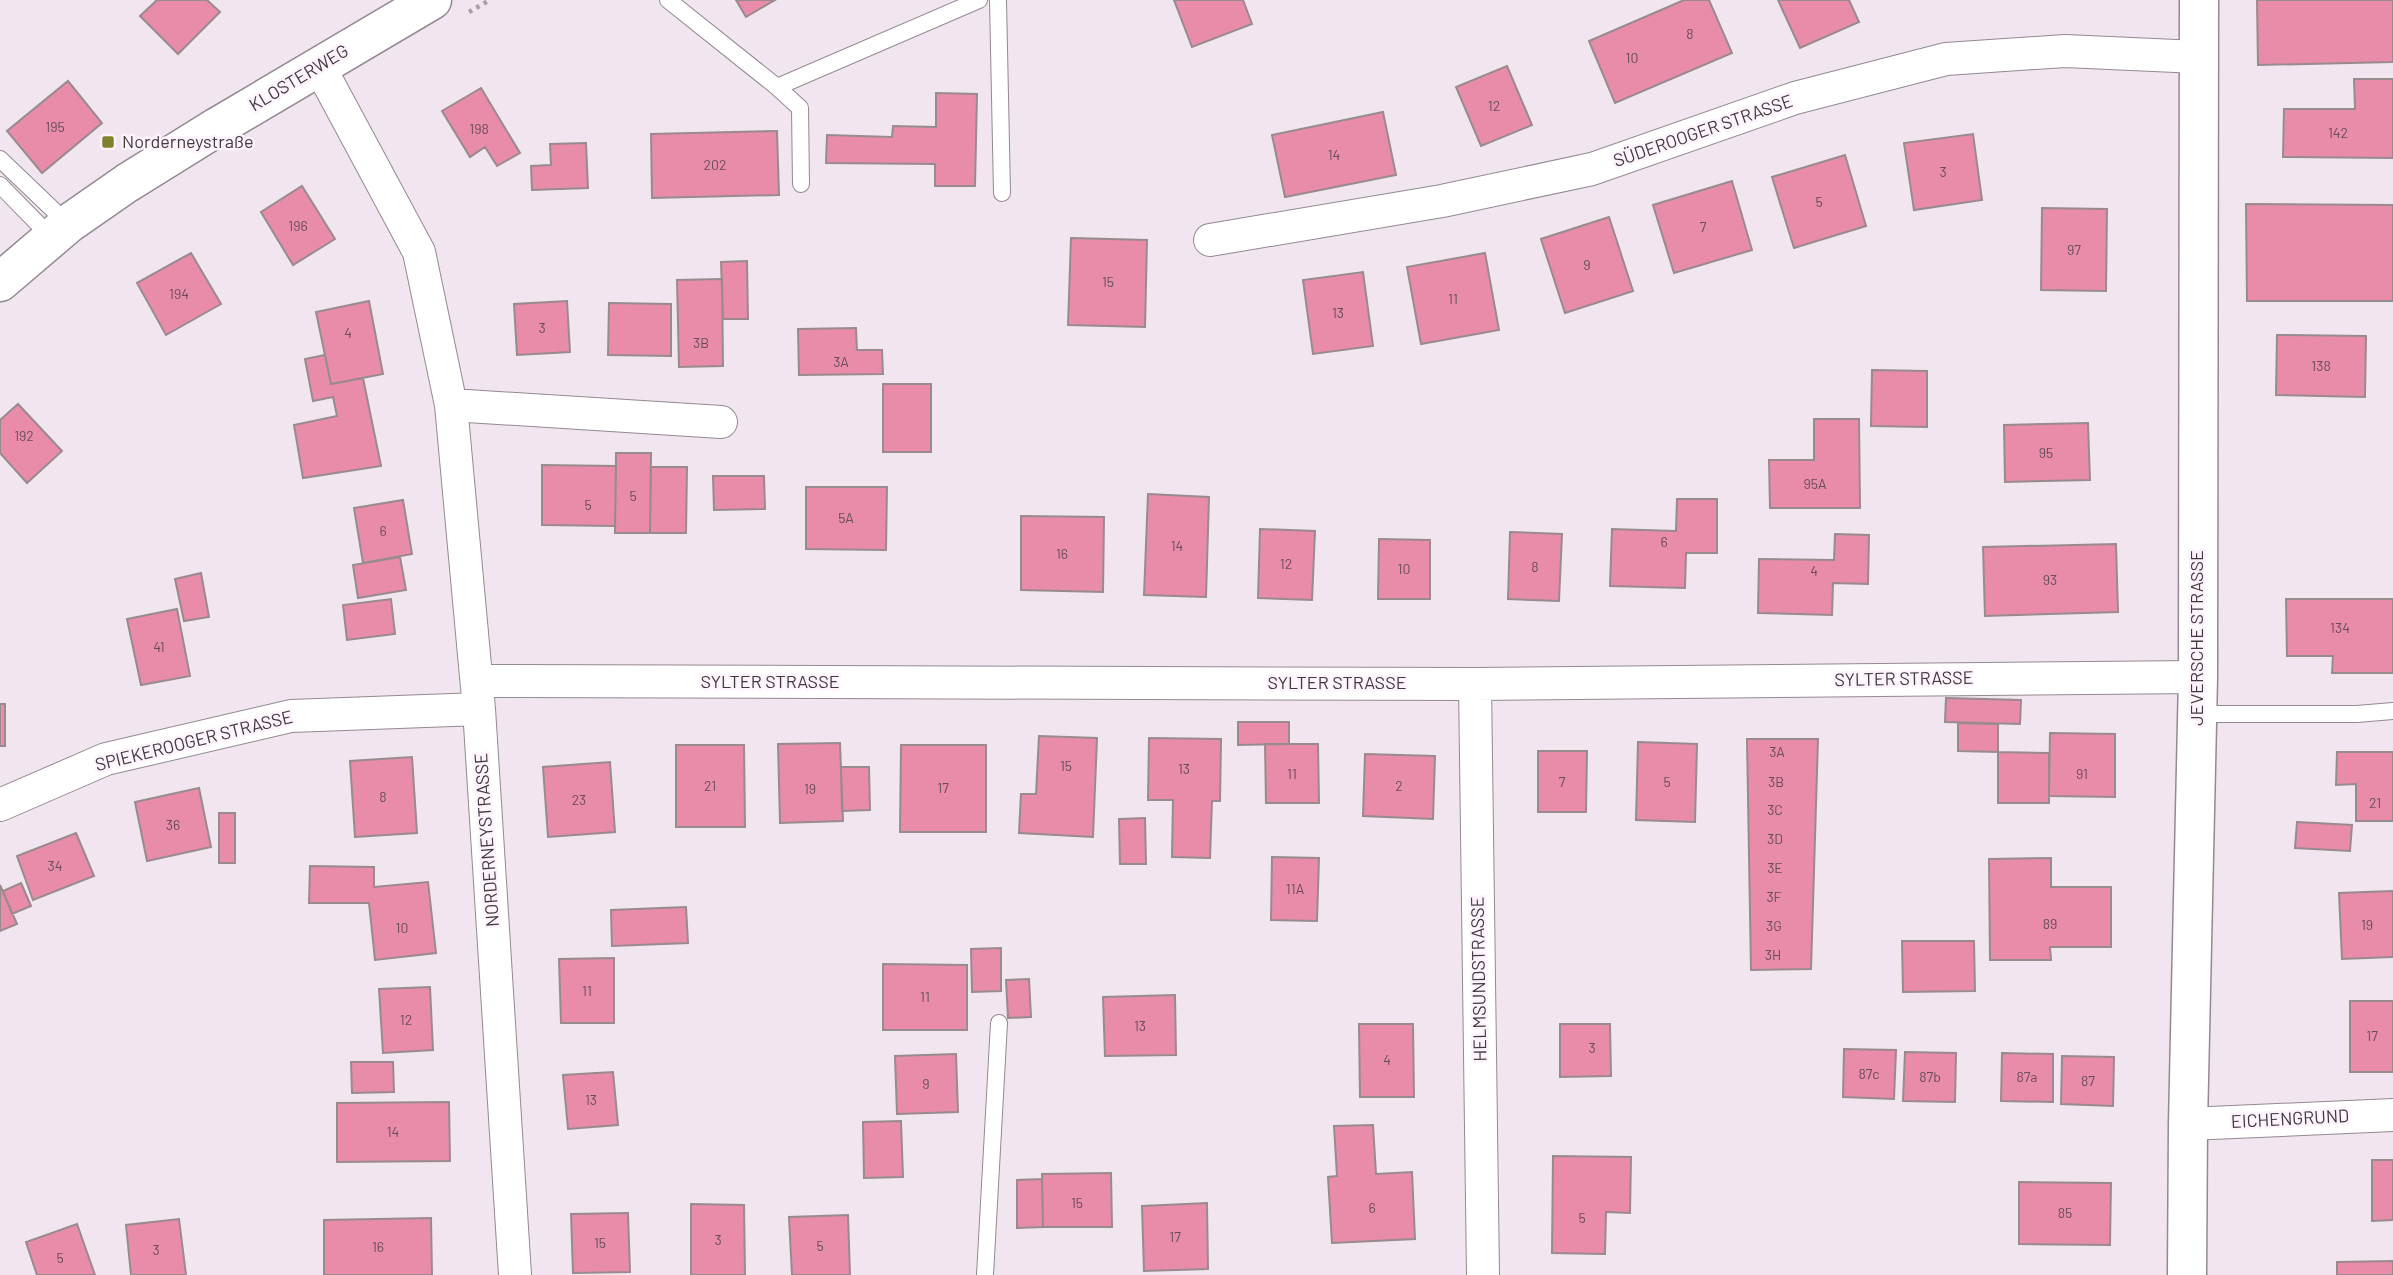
<svg xmlns="http://www.w3.org/2000/svg" width="2393" height="1275" font-family="Barlow,sans-serif">
<style>
.building{fill:#e88caa;stroke:#998a8e;stroke-width:2}
.lines{fill:none;stroke-linecap:round;stroke-linejoin:round}
.lane-casing{stroke:#948992;stroke-width:18}
.street-casing{stroke:#948992;stroke-width:34}
.secondary-casing{stroke:#948992;stroke-width:41}
.path{stroke:#a79ea6;stroke-width:4.5;stroke-dasharray:3.5 5;stroke-linecap:butt}
.lane{stroke:#fff;stroke-width:16}
.street{stroke:#fff;stroke-width:32}
.secondary{stroke:#fff;stroke-width:38}
.poi-dot{fill:#80832d;stroke:#fef2fc;stroke-width:2.5}
.labels{text-anchor:middle;stroke-width:5;stroke-linejoin:round;paint-order:stroke}
.number-label{font-size:14px;fill:#694e59}
.street-label{font-size:18px;fill:#3f3a3e;stroke:#fef2fc}
.poi-label{font-size:18px;fill:#3f3a3e;stroke:#fef2fc;text-anchor:start}
</style>
<rect width="100%" height="100%" fill="#f1e5ef"/>
<!-- building -->
<path class="building" d="M157,0h50l13,12 -42,42 -38,-38z
M736,0h39l-29,17z
M1174,0h69l9,24 -60,23z
M1684,0h25l23,53 -117,50 -26,-62z
M1778,0h71l10,22 -59,26z
M2257,0h136v62l-135,3z
M1507,66l25,59 -51,21 -25,-59z
M2354,79h39v79l-110,-1 1,-48h71z
M68,81l34,42 -60,50 -35,-42z
M481,88l39,65 -23,13 -12,-19 -15,10 -28,-46z
M936,93l41,1 -2,92h-40v-22l-109,-1 1,-28 65,2 1,-11 43,1z
M1383,112l13,63 -111,22 -13,-62z
M777,131l2,64 -127,3 -1,-64z
M1973,134l9,66 -68,10 -10,-67z
M586,143l2,45 -56,2 -1,-24 20,-1 -1,-21z
M1845,155l21,71 -72,22 -22,-71z
M1732,181l20,69 -78,23 -21,-68z
M302,186l33,53 -42,26 -32,-53z
M2246,204l147,1v96h-146z
M2042,208l65,1 -1,82 -65,-1z
M1609,217l24,74 -68,22 -24,-74z
M1071,238l76,2 -2,87 -77,-2z
M191,253l30,51 -55,31 -29,-52z
M1485,253l14,77 -78,14 -14,-77z
M747,261l1,58h-25l-2,-57z
M1363,272l10,74 -60,8 -10,-74z
M722,279l1,87 -44,1 -2,-87z
M369,301l14,73 -52,10 -15,-72z
M567,301l3,51 -53,3 -3,-51z
M609,303l62,1v52l-63,-1z
M856,328l1,22h25l1,24 -84,1 -1,-46z
M2277,335l89,1 -1,61 -89,-2z
M325,355l6,29 32,-6 18,88 -78,12 -9,-53 43,-9 -4,-19 -20,4 -8,-42z
M1872,370l55,1v56l-56,-1z
M883,384h48v68h-48z
M18,404l44,47 -35,32 -27,-30v-33z
M1814,419h45l1,89h-90l-1,-48h45z
M2088,423l2,57 -85,2 -1,-57z
M616,453h35l-1,80h-35z
M542,465l74,1 -1,60 -73,-1z
M651,467h36l-1,66h-36z
M713,476h51l1,33 -51,1z
M806,487h81l-1,63 -80,-1z
M1148,494l61,3 -3,100 -62,-2z
M1677,499h40v54h-31l-1,35 -75,-2 2,-57 64,2z
M403,500l9,54 -49,9 -9,-55z
M1021,516l83,1 -1,75 -82,-2z
M1260,529l55,2 -3,69 -54,-2z
M1510,532l52,2 -3,67 -51,-2z
M1835,534l34,1 -1,49 -35,-1 -1,32 -74,-2 1,-54 75,1z
M1379,539l51,1v59h-52z
M2116,544l2,68 -133,4 -2,-69z
M400,557l6,33 -48,8 -5,-33z
M201,573l8,44 -25,4 -9,-42z
M391,599l4,35 -48,6 -4,-35z
M2286,599h107v74h-61l1,-17h-46z
M177,609l13,67 -49,9 -14,-66z
M1946,698l75,2 -1,24 -75,-2z
M0,704h5v42h-5z
M1238,722h51v22l-51,1z
M1958,723l40,1v28l-40,-1z
M2050,733l65,1v63l-66,-1z
M1039,736l58,2 -4,99 -74,-4 2,-39h15z
M1149,738l72,1 -1,62h-8l-2,57 -38,-1 1,-57h-25z
M1747,739h71l-7,230 -60,1z
M1638,742l59,2 -2,78 -59,-2z
M840,743l3,78 -63,2 -2,-79z
M1265,744h53l1,59h-53z
M676,745h68l1,82h-69z
M901,745h85v87h-86z
M1538,751h49l-1,61h-48z
M1998,752l51,1v50h-51z
M2337,752h56v69h-37v-37l-20,1z
M1365,754l70,2 -2,63 -70,-3z
M412,757l5,76 -62,4 -5,-76z
M610,762l5,70 -67,5 -5,-70z
M841,767h28l1,43 -28,1z
M199,788l12,59 -64,14 -12,-59z
M219,813h16v50h-16z
M1145,818l1,46h-26l-1,-45z
M2297,822l55,3 -2,26 -55,-3z
M76,833l18,43 -61,24 -16,-44z
M1272,857l47,1 -2,63 -46,-1z
M2051,858v29h60v60h-61l1,13h-61l-1,-101z
M310,866l64,1v20l54,-5 8,71 -61,7 -6,-57h-60z
M21,883l10,23 -19,8 -9,-23z
M0,885l17,39 -17,7z
M2393,891v66l-51,2 -3,-66z
M686,907l2,36 -76,3 -1,-36z
M1902,941h72l1,50 -72,1z
M1001,948v43l-29,1 -1,-43z
M614,958v65h-53l-2,-64z
M883,964l84,1v65h-84z
M1029,979l2,38 -23,1 -2,-38z
M430,987l3,63 -50,3 -4,-64z
M1175,995l1,60 -71,1 -2,-59z
M2350,1001h43v71h-43z
M1359,1024h54l1,73h-54z
M1560,1024h50l1,52 -51,1z
M1844,1049l52,1 -2,49 -51,-2z
M1905,1052l51,1 -1,49 -52,-1z
M2002,1053l51,1v48l-52,-1z
M956,1054l2,58 -61,2 -2,-58z
M2062,1056l52,1 -1,49 -52,-2z
M351,1062h42l1,30 -42,1z
M613,1072l5,53 -50,4 -5,-54z
M449,1102l1,59 -113,1v-59z
M901,1121l2,56 -39,1 -1,-56z
M1373,1125l3,49 36,-2 3,67 -83,4 -4,-66 9,-1 -3,-50z
M1553,1156l78,1 -1,56 -24,-1 -1,42 -53,-1z
M2372,1160h21v60l-21,1z
M1111,1173l1,54h-69l-1,-53z
M1042,1179l1,48 -26,1v-48z
M2019,1182l92,1 -1,62 -91,-1z
M1207,1203l1,66 -64,2 -2,-65z
M691,1204l53,1 1,70h-54z
M628,1213l2,59 -57,1 -2,-59z
M848,1215l2,60h-58l-3,-58z
M431,1218l1,57h-108v-55z
M179,1219l7,56h-55l-5,-50z
M77,1224l18,51h-58l-11,-33z
M2393,1261v14h-56v-13z"/>
<g class="lines">
<defs>
<path id="lane" d="M668,0l109,87 23,21 1,76
M998,0l4,193
M777,87l202,-87
M0,159l68,65
M0,185l52,53
M2197,714h160l36,-3
M985,1275l14,-252"/>
<path id="street" d="M319,66l100,186 32,153 28,304 36,566
M1210,240l232,-39 150,-32 203,-71 151,-39 119,-8 133,6
M451,405l270,17
M477,681l998,3 723,-7
M1475,684l8,591
M0,805l106,-46 185,-43 188,-7
M2188,1124l205,-9"/>
<path id="secondary" d="M0,282l68,-58 59,-41 90,-56 215,-127
M2187,1275l1,-151 10,-447 1,-677"/>
</defs>
<!-- lane casing -->
<use href="#lane" class="lane-casing"/>
<!-- street casing -->
<use href="#street" class="street-casing"/>
<!-- secondary casing -->
<use href="#secondary" class="secondary-casing"/>
<!-- path -->
<path class="path" d="M469,12l21,-12"/>
<!-- lane -->
<use href="#lane" class="lane"/>
<!-- street -->
<use href="#street" class="street"/>
<!-- secondary -->
<use href="#secondary" class="secondary"/>
</g>
<!-- markers -->
<rect class="poi-dot" x="101" y="135" width="14" height="14" rx="3.5"/>
<g class="labels">
<!-- number labels -->
<g class="number-label">
<text x="1690" y="39">8</text>
<text x="1632" y="63">10</text>
<text x="1494" y="111">12</text>
<text x="55" y="132">195</text>
<text x="479" y="134">198</text>
<text x="2338" y="138">142</text>
<text x="1334" y="160">14</text>
<text x="715" y="170">202</text>
<text x="1943" y="177">3</text>
<text x="1819" y="207">5</text>
<text x="298" y="231">196</text>
<text x="1703" y="232">7</text>
<text x="2074" y="255">97</text>
<text x="1587" y="270">9</text>
<text x="1108" y="287">15</text>
<text x="179" y="299">194</text>
<text x="1453" y="304">11</text>
<text x="1338" y="318">13</text>
<text x="542" y="333">3</text>
<text x="348" y="338">4</text>
<text x="701" y="348">3B</text>
<text x="841" y="367">3A</text>
<text x="2321" y="371">138</text>
<text x="24" y="441">192</text>
<text x="2046" y="458">95</text>
<text x="1815" y="489">95A</text>
<text x="633" y="501">5</text>
<text x="588" y="510">5</text>
<text x="846" y="523">5A</text>
<text x="383" y="536">6</text>
<text x="1664" y="547">6</text>
<text x="1177" y="551">14</text>
<text x="1062" y="559">16</text>
<text x="1286" y="569">12</text>
<text x="1535" y="572">8</text>
<text x="1404" y="574">10</text>
<text x="1814" y="576">4</text>
<text x="2050" y="585">93</text>
<text x="2340" y="633">134</text>
<text x="159" y="652">41</text>
<text x="1777" y="757">3A</text>
<text x="1066" y="771">15</text>
<text x="1184" y="774">13</text>
<text x="1292" y="779">11</text>
<text x="2082" y="779">91</text>
<text x="1562" y="787">7</text>
<text x="1667" y="787">5</text>
<text x="1776" y="787">3B</text>
<text x="710" y="791">21</text>
<text x="1399" y="791">2</text>
<text x="943" y="793">17</text>
<text x="810" y="794">19</text>
<text x="383" y="802">8</text>
<text x="579" y="805">23</text>
<text x="2375" y="808">21</text>
<text x="1775" y="815">3C</text>
<text x="173" y="830">36</text>
<text x="1775" y="844">3D</text>
<text x="55" y="871">34</text>
<text x="1775" y="873">3E</text>
<text x="1295" y="894">11A</text>
<text x="1774" y="902">3F</text>
<text x="2050" y="929">89</text>
<text x="2367" y="930">19</text>
<text x="1774" y="931">3G</text>
<text x="402" y="933">10</text>
<text x="1773" y="960">3H</text>
<text x="587" y="996">11</text>
<text x="925" y="1002">11</text>
<text x="406" y="1025">12</text>
<text x="1140" y="1031">13</text>
<text x="2372" y="1041">17</text>
<text x="1592" y="1053">3</text>
<text x="1387" y="1065">4</text>
<text x="1869" y="1079">87c</text>
<text x="1930" y="1082">87b</text>
<text x="2027" y="1082">87a</text>
<text x="2088" y="1086">87</text>
<text x="926" y="1089">9</text>
<text x="591" y="1105">13</text>
<text x="393" y="1137">14</text>
<text x="1077" y="1208">15</text>
<text x="1372" y="1213">6</text>
<text x="2065" y="1218">85</text>
<text x="1582" y="1223">5</text>
<text x="1175" y="1242">17</text>
<text x="718" y="1245">3</text>
<text x="600" y="1248">15</text>
<text x="820" y="1251">5</text>
<text x="378" y="1252">16</text>
<text x="156" y="1255">3</text>
<text x="60" y="1263">5</text>
</g>
<!-- street labels -->
<g class="street-label">
<text transform="translate(299 78) rotate(-31)" y="6">KLOSTERWEG</text>
<text transform="translate(1703 131) rotate(-19)" y="6">SÜDEROOGER STRASSE</text>
<text transform="translate(2197 638) rotate(-90)" y="6">JEVERSCHE STRASSE</text>
<text transform="translate(1904 679) rotate(-1)" y="6">SYLTER STRASSE</text>
<text x="770" y="688">SYLTER STRASSE</text>
<text x="1337" y="689">SYLTER STRASSE</text>
<text transform="translate(194 741) rotate(-14)" y="6">SPIEKEROOGER STRASSE</text>
<text transform="translate(487 840) rotate(-94)" y="6">NORDERNEYSTRASSE</text>
<text transform="translate(1479 979) rotate(-91)" y="6">HELMSUNDSTRASSE</text>
<text transform="translate(2290 1119) rotate(-3)" y="6">EICHENGRUND</text>
</g>
<!-- poi labels -->
<g class="poi-label">
<text x="122" y="148">Norderneystraße</text>
</g>
</g>
</svg>
